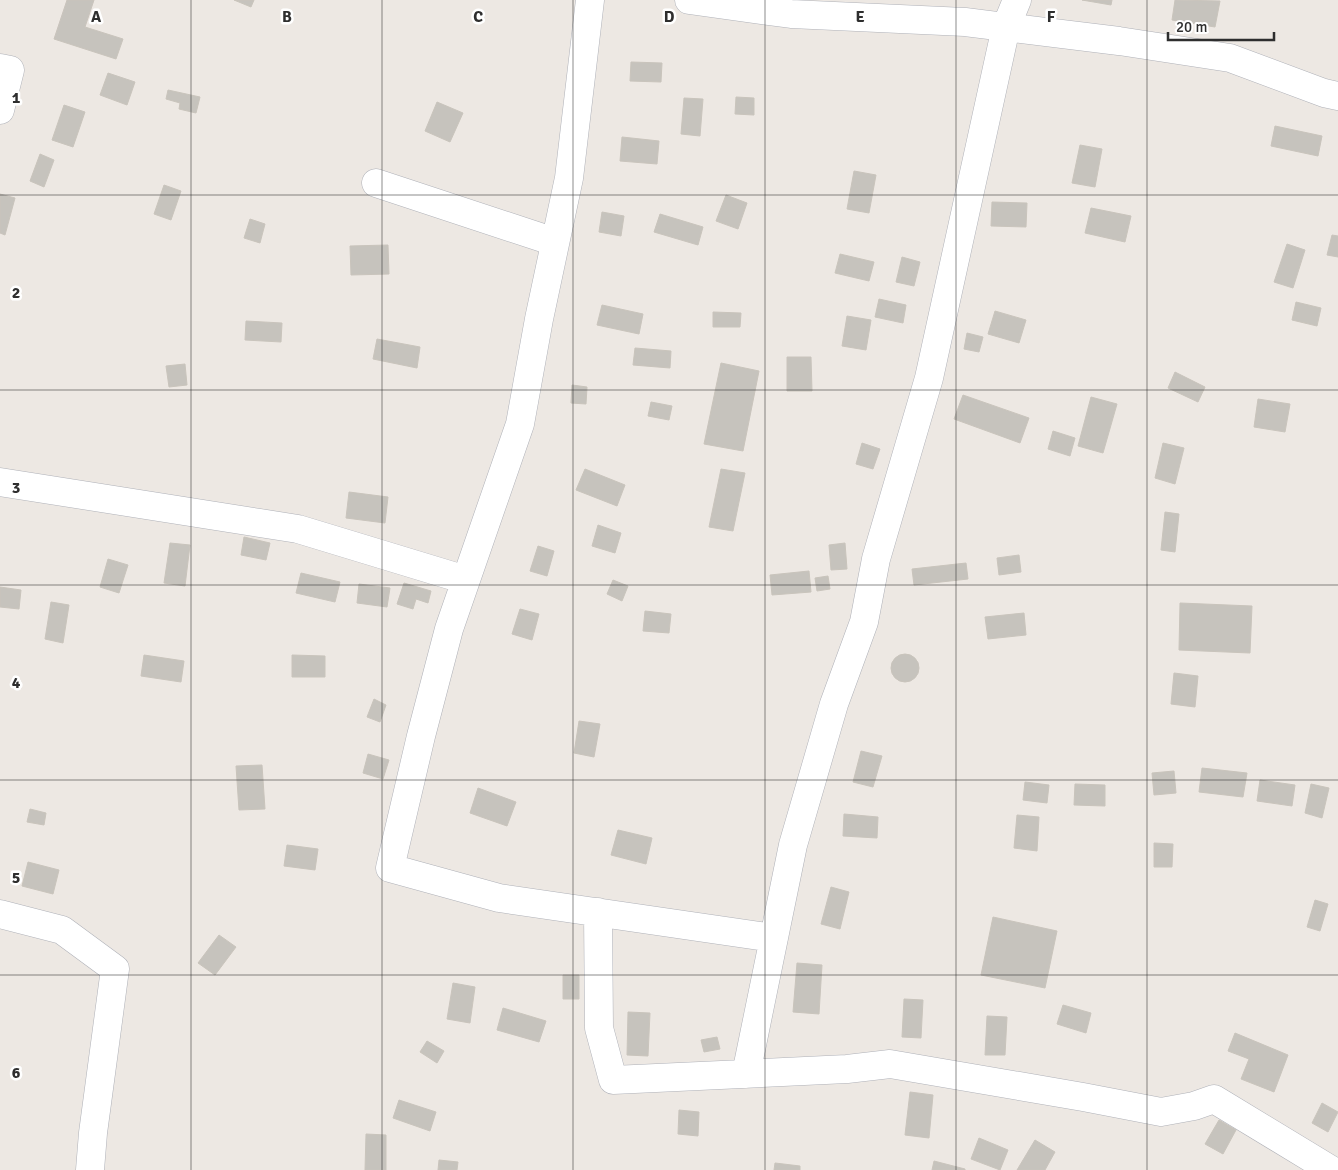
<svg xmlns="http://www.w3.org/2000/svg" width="1338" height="1170" font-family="Signika,sans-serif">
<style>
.building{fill:#c6c3bd;stroke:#c9c4bc}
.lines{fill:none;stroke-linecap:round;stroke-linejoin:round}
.minor-casing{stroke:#afb1b8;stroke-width:29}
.minor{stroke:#fff;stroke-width:28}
.grid{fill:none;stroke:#2e2e2e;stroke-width:1;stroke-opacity:0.55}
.grid-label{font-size:16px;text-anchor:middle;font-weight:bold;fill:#2e2e2e;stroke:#fff;stroke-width:5;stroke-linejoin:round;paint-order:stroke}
</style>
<rect width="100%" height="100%" fill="#ede8e3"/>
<!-- building -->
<path class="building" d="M67,0h27l-9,27 38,12 -7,20 -62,-20z
M234,0h20l-3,7z
M1082,0h30l-1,5z
M1175,0l45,1 -5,26 -43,-7z
M631,62l31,1 -1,19 -31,-1z
M108,73l27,9 -8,23 -27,-10z
M168,90l32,7 -4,16 -17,-4 1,-6 -14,-4z
M736,97l18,1v17l-19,-1z
M684,98l19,1 -3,37 -19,-2z
M437,102l26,11 -13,29 -25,-11z
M64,105l21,7 -12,35 -21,-7z
M1275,126l47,10 -4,20 -47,-10z
M622,137l37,4 -2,23 -37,-3z
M1080,145l22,4 -7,38 -23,-4z
M40,154l14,6 -10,27 -14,-6z
M854,171l22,4 -7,38 -22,-4z
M164,185l17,6 -10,29 -17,-6z
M0,194l15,4 -10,37 -5,-2z
M726,195l21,8 -9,26 -22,-8z
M992,202l35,1 -1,24 -35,-1z
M1091,208l40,8 -6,26 -40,-9z
M602,212l22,4 -3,20 -22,-4z
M660,214l43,13 -5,18 -44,-13z
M250,219l15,5 -5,19 -16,-5z
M1332,235l6,1v21l-11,-2z
M1287,244l18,6 -12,38 -19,-6z
M388,245l1,29 -38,1 -1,-29z
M840,254l34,8 -5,19 -34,-8z
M902,257l18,5 -6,24 -18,-4z
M879,299l27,6 -3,18 -28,-6z
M1296,302l25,6 -4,18 -25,-6z
M602,305l41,9 -4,20 -42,-9z
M995,311l31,9 -7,23 -31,-9z
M713,312l28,1 -1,14h-27z
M847,316l24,4 -5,30 -24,-4z
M246,321l36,2 -1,19 -36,-2z
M967,333l16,4 -4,15 -15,-3z
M377,339l43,8 -3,21 -44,-9z
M635,348l36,3 -1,17 -37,-3z
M787,357h24l1,34h-25z
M721,363l38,8 -16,80 -39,-7z
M185,364l2,21 -18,2 -3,-21z
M1175,372l30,15 -7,15 -30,-14z
M572,385l15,2 -1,17 -15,-1z
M963,395l66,23 -9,25 -66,-24z
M1091,397l26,7 -14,49 -25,-7z
M1258,399l32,5 -5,28 -31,-5z
M651,402l21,4 -3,14 -21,-4z
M1053,431l22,7 -5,18 -22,-7z
M862,443l18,6 -7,20 -17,-5z
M1163,443l21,5 -9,36 -20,-6z
M585,469l40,16 -8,21 -41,-16z
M721,469l24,4 -12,58 -24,-4z
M349,492l39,5 -3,26 -39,-5z
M1165,512l14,2 -4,38 -14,-2z
M598,525l23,8 -6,20 -23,-7z
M244,537l26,6 -4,17 -25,-5z
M170,543l20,2 -5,41 -21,-3z
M845,543l2,26 -16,1 -2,-25z
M538,546l16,5 -7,25 -17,-5z
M1019,555l2,17 -22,3 -2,-17z
M108,559l20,6 -9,28 -19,-6z
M966,563l2,16 -54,6 -2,-16z
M809,571l2,21 -39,3 -2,-20z
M301,573l39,9 -5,20 -39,-9z
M828,576l2,13 -13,2 -2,-13z
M613,580l15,6 -6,15 -15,-7z
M404,583l27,8 -3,12 -12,-4 -3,10 -16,-5z
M359,584l31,4 -3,19 -30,-4z
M0,587l21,3 -2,19 -19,-2z
M51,602l18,3 -6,38 -18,-4z
M1180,603l72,3 -2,47 -71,-3z
M520,609l19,5 -7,26 -20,-6z
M645,611l26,3 -2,19 -26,-2z
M1024,613l2,22 -38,4 -3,-22z
M891 668a14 14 0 1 1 28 0a14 14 0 1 1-28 0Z
M144,655l40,6 -3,21 -40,-6z
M292,655l33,1v21h-33z
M1174,673l24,3 -3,31 -24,-3z
M374,699l12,6 -6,17 -13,-5z
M579,721l21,3 -6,33 -20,-4z
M861,751l21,5 -9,31 -20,-5z
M368,754l21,6 -6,19 -20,-6z
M262,765l3,44 -26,1 -3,-44z
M1202,768l45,5 -4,24 -44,-5z
M1174,771l2,22 -22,2 -2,-22z
M1260,780l35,5 -3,21 -35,-5z
M1025,782l24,3 -2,18 -24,-3z
M1075,784l30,1v21l-31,-1z
M1311,784l18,4 -7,30 -17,-5z
M478,788l38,14 -9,24 -37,-13z
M30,809l16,4 -2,12 -17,-3z
M844,814l34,3 -1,21 -34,-2z
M1017,815l22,2 -2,34 -23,-3z
M618,830l34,8 -6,26 -35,-9z
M1154,843l19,1 -1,23h-18z
M287,845l31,4 -3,21 -31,-4z
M28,862l31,8 -6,24 -31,-8z
M831,887l18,5 -9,37 -19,-5z
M1315,900l13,4 -8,27 -13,-4z
M993,917l64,14 -12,57 -64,-13z
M219,935l17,12 -21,28 -17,-12z
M797,963l25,2 -3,49 -26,-2z
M563,975h16v24h-16z
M453,983l22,4 -5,36 -23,-4z
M904,999l19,1 -2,38 -19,-1z
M1063,1005l28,8 -5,20 -29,-9z
M503,1008l43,13 -7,21 -42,-12z
M628,1012l22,1 -2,43 -21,-1z
M987,1016l20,1 -2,38h-20z
M1235,1033l53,22 -14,37 -33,-13 8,-20 -21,-8z
M717,1037l3,12 -16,3 -3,-12z
M427,1041l17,10 -7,12 -17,-11z
M910,1092l23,3 -4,43 -24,-3z
M399,1100l37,12 -6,19 -37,-13z
M1322,1103l16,9 -10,20 -16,-9z
M679,1110l20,2 -1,24 -20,-2z
M1219,1120l17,10 -13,24 -18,-10z
M366,1134l20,1v35h-21z
M979,1138l29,12 -8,20 -29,-11z
M1035,1140l20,12 -10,18h-28z
M439,1160l19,2 -1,8h-19z
M934,1161l31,8v1h-33z
M775,1163l25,3v4h-26z"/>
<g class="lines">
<defs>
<path id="minor" d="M590,0l-21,178 -30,141 -19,105 -71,205 -28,107 -31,132 109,30 275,40
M689,0l102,14 174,8 154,19 111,17 94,35 14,3
M0,68l10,2 -10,40
M376,183l179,59
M0,482l298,47 168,51
M598,912l1,116 14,52 234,-11 43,-5 193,33 78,15 33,-6 20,-7 117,71
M0,914l62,16 53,39 -22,164 -3,37
M746,1074l47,-229 41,-141 30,-82 12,-63 53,-181 77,-351 11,-27"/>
</defs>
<!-- minor casing -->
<use href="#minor" class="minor-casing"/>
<!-- minor -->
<use href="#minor" class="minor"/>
</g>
<!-- grid -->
<path class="grid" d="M191,0v1170M382,0v1170M573,0v1170M765,0v1170M956,0v1170M1147,0v1170M0,195h1338M0,390h1338M0,585h1338M0,780h1338M0,975h1338"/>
<g class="grid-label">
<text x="96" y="22">A</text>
<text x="287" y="22">B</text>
<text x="478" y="22">C</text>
<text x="669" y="22">D</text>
<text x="860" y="22">E</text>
<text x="1051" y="22">F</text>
<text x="16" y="103">1</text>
<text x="16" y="298">2</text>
<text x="16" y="493">3</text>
<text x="16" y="688">4</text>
<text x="16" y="883">5</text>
<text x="16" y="1078">6</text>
</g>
<!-- scale -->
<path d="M1168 32v8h106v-8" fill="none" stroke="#2e2e2e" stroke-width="2.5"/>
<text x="1176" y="32" font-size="15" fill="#2e2e2e" stroke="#ffffff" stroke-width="4" paint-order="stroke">20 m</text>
</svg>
